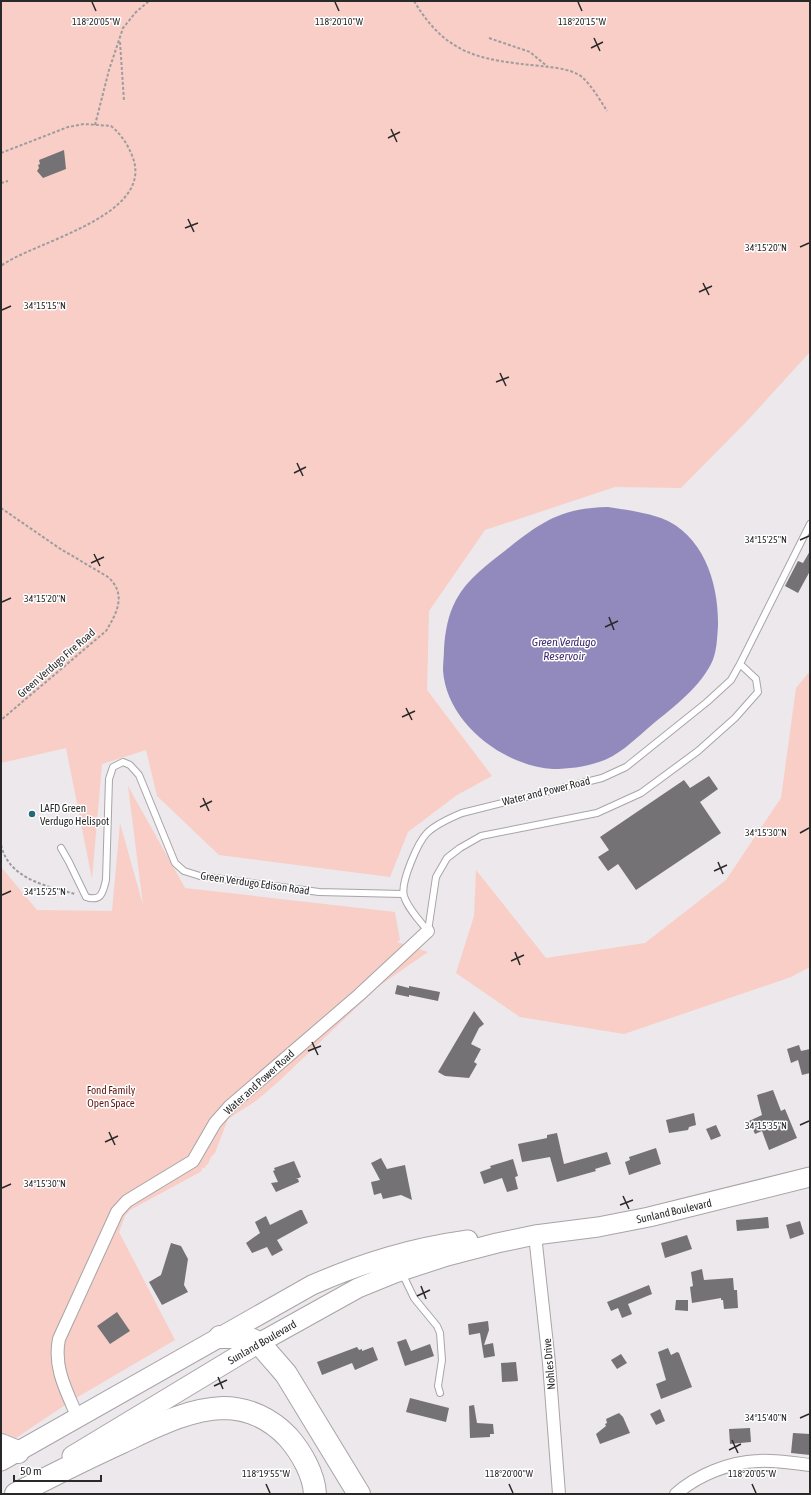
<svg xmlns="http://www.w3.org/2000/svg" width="811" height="1495" font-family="'Asap Condensed',sans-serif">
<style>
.green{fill:#f8cec7}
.water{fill:#9289bc}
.building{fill:#757276}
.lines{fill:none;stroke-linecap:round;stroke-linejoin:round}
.service-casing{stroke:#a8a4a7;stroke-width:8}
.minor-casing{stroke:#a8a4a7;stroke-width:14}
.primary-casing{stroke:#a8a4a7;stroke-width:21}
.motorway-casing{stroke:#a8a4a7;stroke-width:24}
.path{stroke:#9f9c9e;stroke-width:2;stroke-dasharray:3 2;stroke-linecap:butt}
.service{stroke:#fff;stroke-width:6}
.minor{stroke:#fff;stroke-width:12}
.primary{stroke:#fff;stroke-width:19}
.motorway{stroke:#fff;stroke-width:22}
.ticks{fill:none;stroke:#2a292a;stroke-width:1.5}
.poi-dot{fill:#27697c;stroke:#fff;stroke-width:1.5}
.labels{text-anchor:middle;stroke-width:3;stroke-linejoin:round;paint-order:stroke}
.street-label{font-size:11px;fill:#2a292a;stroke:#fff}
.poi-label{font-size:11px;fill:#2a292a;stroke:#fff;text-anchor:start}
.park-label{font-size:11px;fill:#5f1712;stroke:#fff}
.water-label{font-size:12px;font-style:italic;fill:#3f2e6d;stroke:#fff}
.ticks-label{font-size:10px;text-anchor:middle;fill:#2a292a;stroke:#fff;stroke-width:3;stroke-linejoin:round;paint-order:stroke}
</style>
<rect width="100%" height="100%" fill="#ece8eb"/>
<!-- green -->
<path class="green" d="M1,1h809v351l-63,69 -66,67 -66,-1 -130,43 -56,81 -2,79 65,86 -35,19 -49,37 -18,45 -171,-22 -62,-59 -11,-46 -44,14 -10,115 -26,-131 -65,15z
M810,671v296l-19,10 -167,57 -104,-17 -64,-44 18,-57 2,-46 70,88 99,-15 81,-63 55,-82 15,-110z
M128,786l57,102 210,24 5,28 -3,2 31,10 -49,34 -101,96 -21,18 -29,19 -13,34 -4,4 -3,7 -3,2 1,1 -5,2 1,2 -72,39 -5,6 -6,16 56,108 -104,61 -55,37 -15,-6v-565l36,43 75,1 8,-88 23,82z"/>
<!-- water -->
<path class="water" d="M608,507c18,3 36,5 53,11 43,16 58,67 57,108 -1,12 -1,27 -7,38 -14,27 -42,46 -64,65 -15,13 -29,27 -48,33 -15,5 -31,7 -46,7 -50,-3 -107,-47 -110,-99 0,-7 1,-14 1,-21 1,-17 4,-34 12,-49 11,-21 32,-36 50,-50 35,-28 55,-42 102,-43z"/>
<!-- building -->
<path class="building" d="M64,150l2,19 -23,9 -6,-7 2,-3 -1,-3 2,-1 -1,-4z
M810,551v20l-12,22 -13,-7 13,-25 5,2z
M709,776l9,13 -18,13 21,31 -85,57 -18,-26 -10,7 -10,-14 11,-7 -9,-13 84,-57 6,8z
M397,985l12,3v-2l31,6 -2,9 -29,-6v2l-14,-3z
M474,1011l10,13 -5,4 -8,16 10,5 -7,13 3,2 -8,14 -24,-2 -7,-4z
M799,1045l2,6 9,-2v24l-8,2 -4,-15 -7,3 -4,-14z
M773,1090l8,21 4,-2 12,29 -28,12 -7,-19 -7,3 -6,-13 13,-6 -5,-20z
M694,1113l2,12 -7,2 -1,3 -19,3 -3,-13z
M716,1125l5,11 -10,4 -5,-11z
M557,1133l7,31 43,-12 4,12 -16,5 1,2 -39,11 -7,-25 -28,5 -4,-18 29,-6v-3z
M656,1148l5,16 -32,11 -4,-13 5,-2 -1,-3z
M381,1158l6,11 18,-4 7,35 -11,-5 -18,4 -2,-6 -7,2 -3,-13 9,-2 -9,-17z
M513,1159l5,17 -3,1 3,12 -11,3 -5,-14 -18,6 -4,-12 11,-4 -1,-2z
M294,1161l7,16 -5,2h2l1,3 -23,10 -5,-9 7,-1 -5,-11 2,-1 -1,-2z
M300,1210h2l6,13 -31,17 6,10 -11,6 -5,-9 -15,6 -6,-10 14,-10 -5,-11 11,-6 4,9z
M768,1217l1,11 -32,3 -1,-11z
M800,1221l4,13 -14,5 -4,-14z
M687,1235l5,14 -27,9 -4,-15z
M171,1243l10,3 7,13 -4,26 4,7 -26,13 -13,-23 12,-7z
M702,1269l2,11 29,-2 1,12h3l1,18 -14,1 -1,-9h-2v-2l-29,5 -2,-16 3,-1 -2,-14z
M649,1285l3,9 -24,10 4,10 -10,4 -4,-10 -7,3 -4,-9z
M676,1300h12v11l-13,-1z
M117,1312l13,19 -20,13 -13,-18z
M488,1321l1,9 -5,15 9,-2 2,13 -11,2 -4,-25 -11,2 -1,-11z
M406,1339l5,12 19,-7 4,12 -29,10 -8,-24z
M357,1347l2,3 3,-1v2l11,-4 5,13 -23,10 -3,-7 -30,12 -5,-13z
M668,1348l3,7 6,-3 2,1 13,34 -31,12 -5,-15 10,-4 -8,-28z
M621,1354l6,9 -10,6 -6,-9z
M516,1362l2,19 -16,1 -1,-19z
M410,1398l39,10 -3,14 -40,-10z
M474,1405l3,18 16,1 1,10h-4v3l-20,1 -1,-32z
M660,1409l5,12 -9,4 -6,-11z
M619,1413l4,4 7,16 -30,11 -4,-10 10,-8 -1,-2 2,-1 -1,-4z
M750,1428l1,14 -21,2 -1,-15z
M793,1433l17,1v21l-19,-2z"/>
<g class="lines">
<defs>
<path id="service" d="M61,848l8,14 17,35c15,5 17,-4 20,-17l3,-101 4,-12 10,-5 7,3 9,10 36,88 9,8 16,5 119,16 84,2
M428,931c-8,-10 -20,-22 -24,-35 -4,-13 14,-54 23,-63 9,-9 23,-15 35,-20l140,-35 24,-11 81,-65 24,-22 9,-16 70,-140
M428,931l8,-54 11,-19 13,-10 21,-12 116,-23 44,-20 57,-42 37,-33 23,-26 -2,-13 -16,-15
M402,1273l12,25 23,28 3,7 2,27 -4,26 2,7"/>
<path id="minor" d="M535,1235l14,128 10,131
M78,1418c-11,-26 -25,-50 -19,-79l58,-127 10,-11 66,-40 22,-38 15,-17 129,-111 69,-64
M676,1494c21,-19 54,-32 82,-33 17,-1 35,2 52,4"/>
<path id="primary" d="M72,1456l187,-113 99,-55 37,-15 52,-17 50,-13 38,-8 63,-8 51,-10 161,-40
M1,1461l311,-176c53,-23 99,-37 156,-45"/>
<path id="motorway" d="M220,1337h26l13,6 27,31 73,120
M1,1445l17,7
M16,1494c35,-18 71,-36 106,-52 32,-15 66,-33 101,-34 25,0 48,11 65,29 13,15 26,37 27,57"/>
</defs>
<!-- service casing -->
<use href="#service" class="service-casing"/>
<!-- minor casing -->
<use href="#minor" class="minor-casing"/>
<!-- primary casing -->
<use href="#primary" class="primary-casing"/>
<!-- motorway casing -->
<use href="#motorway" class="motorway-casing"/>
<!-- path -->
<path class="path" d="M414,1c33,55 67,59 127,65 13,2 29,2 41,11 10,9 18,23 25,34
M489,38l41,14 18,15
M120,42l4,59
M95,125l14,-55 14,-42 13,-16 13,-11
M1,153l67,-26 16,-3 27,2c11,9 17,19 22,32 21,59 -101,84 -132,108
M1,183l7,-2
M1,508l58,40 49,29c19,17 9,36 -2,54l-105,89
M1,845c8,34 45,41 74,49"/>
<!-- service -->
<use href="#service" class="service"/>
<!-- minor -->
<use href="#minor" class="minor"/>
<!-- primary -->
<use href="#primary" class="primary"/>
<!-- motorway -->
<use href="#motorway" class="motorway"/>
</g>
<!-- ticks -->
<path class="ticks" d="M92,2l4,9M335,2l4,9M578,2l4,9M594,38l6,13M591,48l12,-6M391,129l6,13M388,138l12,-6M188,219l6,13M185,228l13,-5M800,247l9,-4M703,283l6,12M699,292l13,-6M2,310l9,-4M500,373l6,13M496,382l13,-5M297,463l6,13M294,473l12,-6M800,540l9,-4M94,554l6,12M91,563l13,-6M2,602l9,-4M609,617l5,13M605,627l13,-6M406,708l6,12M402,717l13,-6M203,798l6,13M200,807l12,-6M800,833l9,-5M718,862l5,12M714,871l13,-6M2,895l9,-4M515,952l5,13M511,961l13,-6M312,1042l6,13M308,1051l13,-5M800,1125l9,-4M109,1132l6,13M105,1142l13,-6M2,1188l9,-4M623,1196l6,13M620,1205l13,-5M421,1286l5,13M417,1296l13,-6M218,1377l5,12M214,1386l13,-6M800,1418l9,-4M732,1440l6,13M729,1450l12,-6M266,1484l4,9M509,1484l4,9M752,1484l4,9"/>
<!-- markers -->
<circle class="poi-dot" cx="32" cy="814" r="4"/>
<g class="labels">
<!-- street labels -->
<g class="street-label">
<text transform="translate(56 663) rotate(-41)" y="4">Green Verdugo Fire Road</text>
<text transform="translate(546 791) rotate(-14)" y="4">Water and Power Road</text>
<text transform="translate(255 883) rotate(8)" y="4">Green Verdugo Edison Road</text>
<text transform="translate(259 1082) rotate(-42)" y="4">Water and Power Road</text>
<text transform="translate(674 1211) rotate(-13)" y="4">Sunland Boulevard</text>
<text transform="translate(262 1342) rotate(-30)" y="4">Sunland Boulevard</text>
<text transform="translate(549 1364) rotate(-95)" y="4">Nohles Drive</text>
</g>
<!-- poi labels -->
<g class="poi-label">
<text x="40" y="812">LAFD Green<tspan x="40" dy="13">Verdugo Helispot</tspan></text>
</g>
<!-- park labels -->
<g class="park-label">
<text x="111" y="1094">Fond Family<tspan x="111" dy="13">Open Space</tspan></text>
</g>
<!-- water labels -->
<g class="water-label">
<text x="564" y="646">Green Verdugo<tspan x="564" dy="14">Reservoir</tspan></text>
</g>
</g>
<g class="ticks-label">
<text x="96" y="25">118°20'05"W</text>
<text x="339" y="25">118°20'10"W</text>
<text x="582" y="25">118°20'15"W</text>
<text x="766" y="251">34°15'20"N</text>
<text x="45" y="309">34°15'15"N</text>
<text x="766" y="543">34°15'25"N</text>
<text x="45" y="602">34°15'20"N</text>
<text x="766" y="836">34°15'30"N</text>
<text x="45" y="895">34°15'25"N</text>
<text x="766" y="1129">34°15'35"N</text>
<text x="45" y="1187">34°15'30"N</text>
<text x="766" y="1421">34°15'40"N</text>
<text x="266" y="1477">118°19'55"W</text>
<text x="509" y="1477">118°20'00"W</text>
<text x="752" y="1477">118°20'05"W</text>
</g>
<!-- border -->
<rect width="811" height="1495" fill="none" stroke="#2a292a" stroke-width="4"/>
<!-- scale -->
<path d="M14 1475v6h87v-6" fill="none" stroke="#2a292a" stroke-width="2"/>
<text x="20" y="1475" font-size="12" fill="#2a292a" stroke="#ffffff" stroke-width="3" paint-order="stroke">50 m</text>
</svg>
